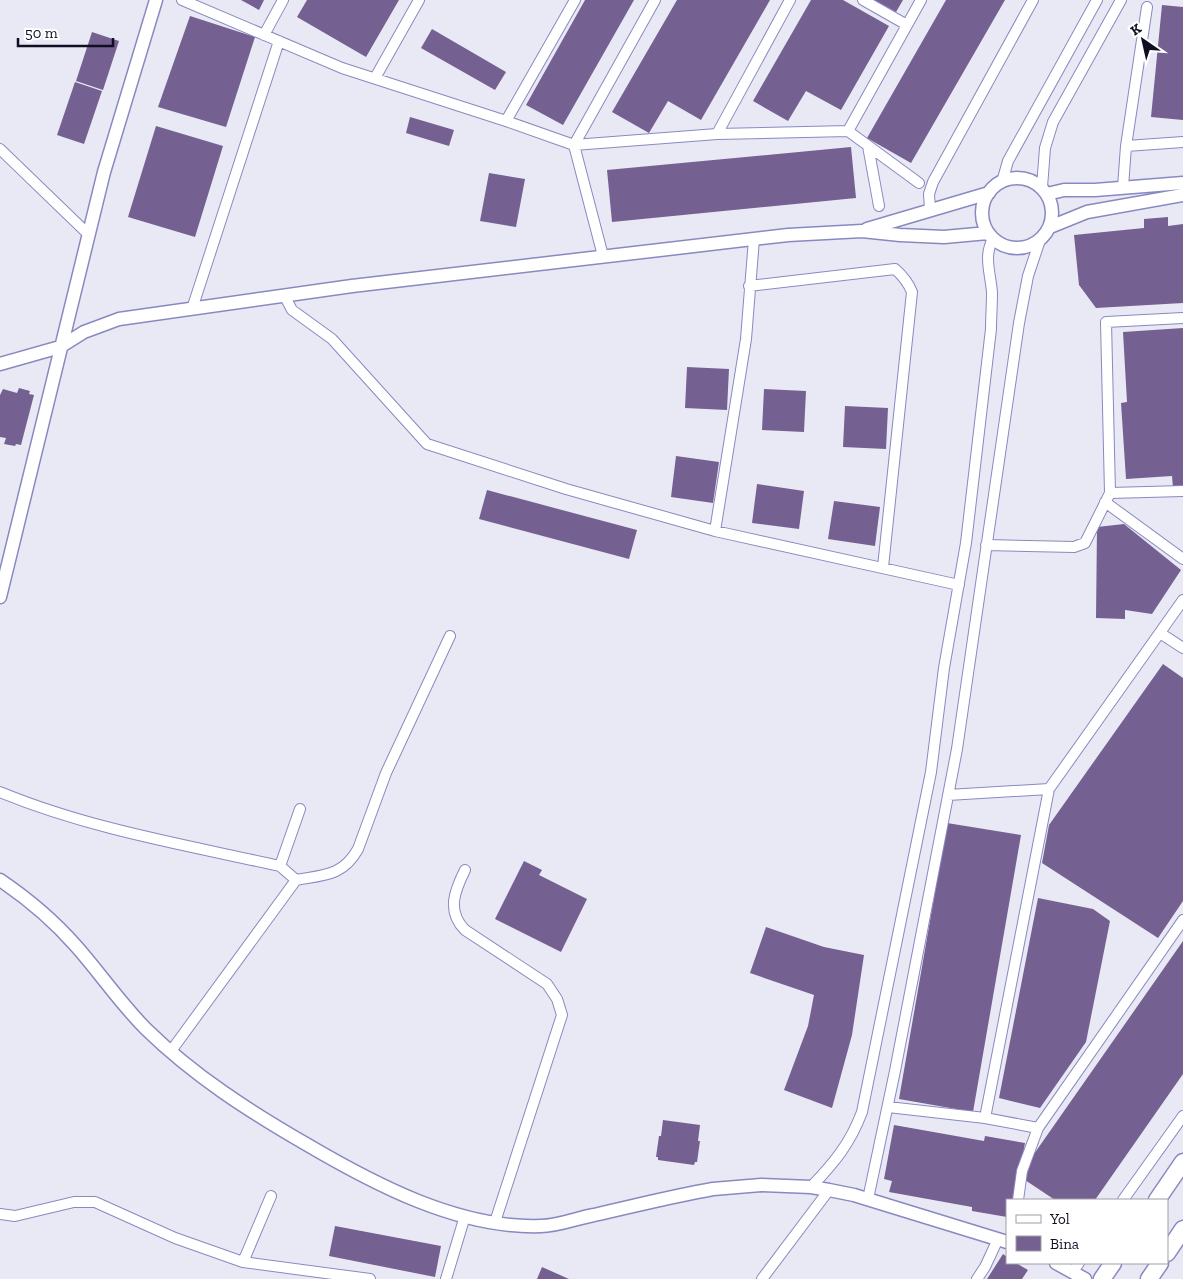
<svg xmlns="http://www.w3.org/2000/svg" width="1183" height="1279" font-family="'Zilla Slab',serif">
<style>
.building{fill:#756092}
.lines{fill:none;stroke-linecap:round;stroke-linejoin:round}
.minor-casing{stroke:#8989c1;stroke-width:12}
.tertiary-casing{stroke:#8989c1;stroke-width:15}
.trunk-casing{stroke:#8989c1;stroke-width:19}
.minor{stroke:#fff;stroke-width:10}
.tertiary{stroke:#fff;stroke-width:12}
.trunk{stroke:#fff;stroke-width:16}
</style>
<rect width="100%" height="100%" fill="#e9e9f5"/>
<!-- building -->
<path class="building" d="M241,0h23l-5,10z
M307,0h92l-33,57 -69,-40z
M585,0h49l-71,125 -37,-20z
M677,0h93l-69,120 -33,-19 -19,32 -37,-21z
M811,0h32l46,26 -48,84 -35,-19 -18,30 -35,-20z
M874,0h29l-7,12z
M946,0h59l-94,163 -44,-25z
M1162,5l21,2v113l-32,-3z
M190,16l65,21 -29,90 -68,-20z
M432,29l74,43 -11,18 -74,-42z
M92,32l27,9 -16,49 -27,-9z
M75,82l27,9 -18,53 -27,-9z
M410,117l44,13 -5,16 -43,-13z
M156,126l67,20 -28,91 -67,-20z
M851,147l5,51 -244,24 -5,-52z
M489,173l36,6 -9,48 -36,-6z
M1168,217v9l15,-2v79l-87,5 -17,-23 -5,-50 70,-7v-9z
M1183,328v159l-10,1 -1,-12 -46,3 -5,-76 6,-1 -4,-70z
M687,367l42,2 -2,41 -42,-2z
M19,388l11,3 -1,3 5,1 -13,50 -5,-1 -1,2 -11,-2 2,-6 -6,-1v-42l3,-6 14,4z
M764,389l42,2 -2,41 -42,-2z
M845,406l43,2 -2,41 -43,-2z
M676,456l43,6 -6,41 -42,-6z
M757,484l47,7 -5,38 -47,-6z
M487,490l150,40 -8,29 -150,-40z
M834,501l46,6 -5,39 -47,-7z
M1124,524l57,46 -29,44 -27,-4v9l-29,-1 1,-91z
M1163,664l20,14v223l-25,37 -116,-75 7,-38z
M947,823l74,12 -48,277 -74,-13z
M524,861l18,9 -3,5 48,24 -26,53 -66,-33z
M1038,898l55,11 17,12 -24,121 -46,66 -41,-10z
M766,927l58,20 40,8 -12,80 -20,73 -48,-18 24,-64 6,-31 -64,-22z
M1183,941v133l-88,126h-40l-30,-20 9,-26z
M663,1120l37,5 -2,16h2l-3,21h-2l-1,3 -36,-5v-3h-2l3,-21h2z
M894,1125l90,16 1,-5 40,7 -10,57h-8v17l-35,-6v-4l-83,-15 3,-11 -8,-2z
M335,1226l106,20 -6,31 -106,-21z
M1003,1254l4,3v6h9l12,7 -6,9h-35z
M542,1267l27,12h-32z"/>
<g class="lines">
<defs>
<path id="minor" d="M182,0l160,68 164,53 68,24 143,-11 131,-3 71,52
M863,0l44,25
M264,35l19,-35
M375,78l44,-78
M506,121l69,-121
M848,131l73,-131
M717,134l73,-134
M868,146l11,60
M1126,146l57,-4
M0,149l88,85
M1002,182l6,-21 89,-161
M1042,187l3,-39 8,-26 68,-122
M1123,187l3,-41 21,-139
M930,210l-1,-16 4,-12 100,-182
M603,256l-29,-111 81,-145
M749,286l146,-17c8,7 13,13 17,23l-29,275
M284,295l8,15 40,29 95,105 139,45 149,42 244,54
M192,309l87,-268
M1110,493l73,-2
M1105,502l78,57
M715,531l31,-192 8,-100
M986,545l88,2 11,-4 25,-50 -4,-171 77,-4
M1160,633l23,15
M0,792c90,37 186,53 280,74l16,14
M948,795l101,-6
M280,866l20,-57
M465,870c-10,20 -19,41 0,60l82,54 10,15 5,16 -67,207
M171,1051l125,-171c28,-5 47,-4 62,-31l28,-76 64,-137
M888,1107l97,11 53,10
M985,1118l64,-329 134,-189
M811,1187c23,-24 39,-43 51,-75l69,-340 13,-104 22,-125 25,-214c0,-12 1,-24 1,-36 -1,-18 -9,-37 1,-54
M868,1199l27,-128 62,-322 62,-426 9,-47 12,-36
M1018,1200l4,-29 16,-43 145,-208
M1123,1200l60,-84
M0,1214l15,2 59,-14h21l80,36 68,24 127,17
M243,1262l28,-66
M1073,1271l6,-8
M446,1279l19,-63
M762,1279l67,-89
M977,1279l8,-12 13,-28"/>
<path id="tertiary" d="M982 213a35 35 0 1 1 70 0a35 35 0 1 1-70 0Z
M1047,194l17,-4h31l88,-7
M1050,227l37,-15 96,-17
M867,229l122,-36
M0,364l60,-17 24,-15 35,-13 233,-33 436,-51 74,-4 38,4 44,2 44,-4
M0,597l104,-425 52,-172
M0,880c28,19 54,41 76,66 24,27 44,57 70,83 48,47 103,82 160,115 68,40 153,85 235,82 17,0 36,-8 53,-11 40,-9 79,-19 119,-26l48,-4 50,2 18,3 25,5 153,47
M1056,1263l29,16"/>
<path id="trunk" d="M1157,1200l26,-38
M1167,1253l16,-24
M1102,1279l11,-16
M1149,1279l11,-16"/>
</defs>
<!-- minor casing -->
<use href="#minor" class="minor-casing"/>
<!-- tertiary casing -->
<use href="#tertiary" class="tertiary-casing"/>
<!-- trunk casing -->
<use href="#trunk" class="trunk-casing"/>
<!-- minor -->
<use href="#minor" class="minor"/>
<!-- tertiary -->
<use href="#tertiary" class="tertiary"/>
<!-- trunk -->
<use href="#trunk" class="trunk"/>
</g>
<!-- legend -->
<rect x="1006" y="1199" width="162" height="65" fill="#ffffff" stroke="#9f9fa7"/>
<rect x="1016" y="1215" width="25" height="8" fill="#ffffff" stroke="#9f9fa7"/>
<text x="1050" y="1224" font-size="15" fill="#0f0e22">Yol</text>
<rect x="1016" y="1236" width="25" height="15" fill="#756092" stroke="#9f9fa7"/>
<text x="1050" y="1249" font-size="15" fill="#0f0e22">Bina</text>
<!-- north arrow -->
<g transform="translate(1143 40) rotate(326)" stroke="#ffffff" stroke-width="4" paint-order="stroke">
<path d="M0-4L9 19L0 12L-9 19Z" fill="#0f0e22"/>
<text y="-8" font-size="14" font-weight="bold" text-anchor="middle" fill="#0f0e22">K</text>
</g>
<!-- scale -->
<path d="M18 38v8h95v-8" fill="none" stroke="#0f0e22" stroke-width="2.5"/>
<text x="25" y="38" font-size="15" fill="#0f0e22" stroke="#ffffff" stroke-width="4" paint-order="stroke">50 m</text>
</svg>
